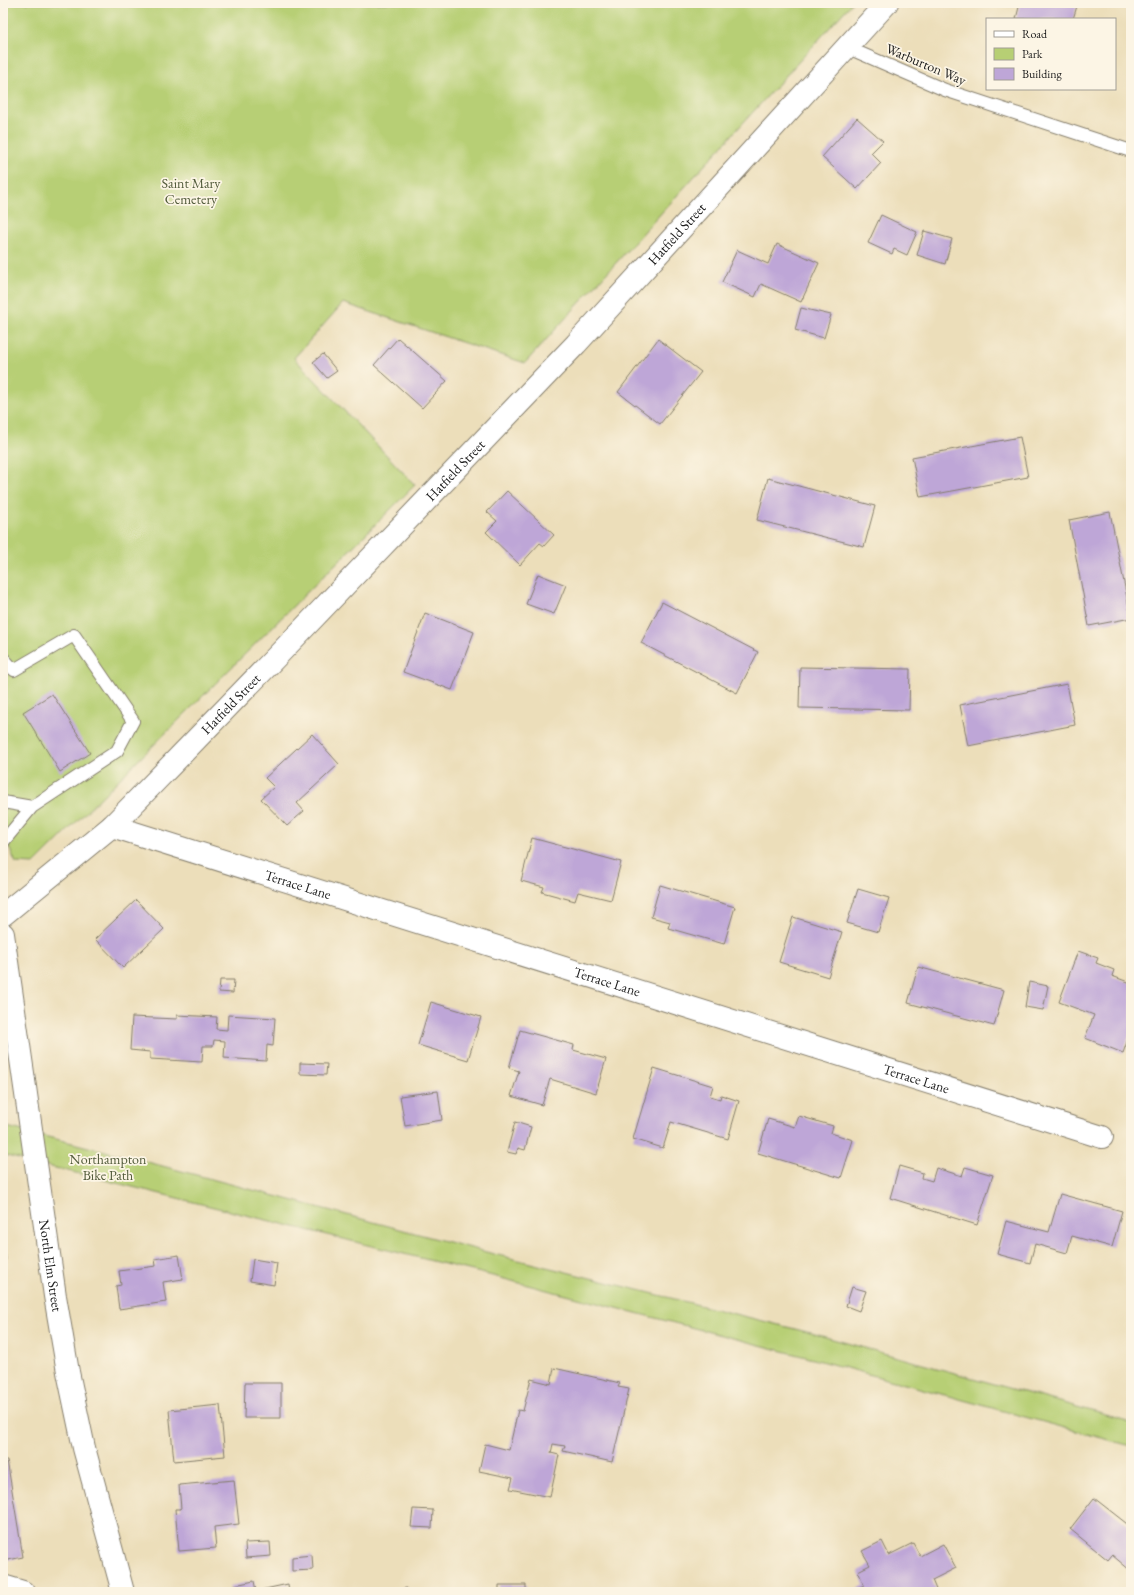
<svg xmlns="http://www.w3.org/2000/svg" width="1134" height="1595" font-family="'EB Garamond',serif">
<style>
.green{fill:#b7cf74;stroke:#6a7648}
.building{fill:#bea6d7}
.lines{fill:none;stroke-linecap:round;stroke-linejoin:round}
.service-casing{stroke:#847d6b;stroke-width:14}
.minor-casing{stroke:#847d6b;stroke-width:24}
.tertiary-casing{stroke:#847d6b;stroke-width:24}
.secondary-casing{stroke:#847d6b;stroke-width:24}
.service{stroke:#fff;stroke-width:12}
.minor{stroke:#fff;stroke-width:22}
.tertiary{stroke:#fff;stroke-width:22}
.secondary{stroke:#fff;stroke-width:22}
.labels{text-anchor:middle;stroke-width:3.5;stroke-linejoin:round;paint-order:stroke}
.street-label{font-size:14px;fill:#1c1c1c;stroke:#fcf5e5}
.park-label{font-size:14px;fill:#525b3b;stroke:#fcf5e5}
</style>
<rect width="100%" height="100%" fill="#fcf5e5"/>
<filter id="ink" filterUnits="userSpaceOnUse"><feTurbulence type="fractalNoise" baseFrequency=".025" numOctaves="2"/><feDisplacementMap in="SourceGraphic" scale="8" xChannelSelector="R" yChannelSelector="G"/><feConvolveMatrix kernelMatrix="1 2 1 2 8 2 1 2 1" color-interpolation-filters="sRGB"/></filter>
<filter id="wash" filterUnits="userSpaceOnUse"><feTurbulence type="fractalNoise" baseFrequency=".012" numOctaves="4" result="noise"/><feDisplacementMap in="SourceGraphic" scale="16" xChannelSelector="R" yChannelSelector="G"/><feGaussianBlur stdDeviation="0.9" result="paint"/><feColorMatrix in="noise" values="0 0 0 0 0 0 0 0 0 0 0 0 0 0 0 0 0 1.4 0 .05"/><feComposite in="paint" operator="in"/></filter>
<g filter="url(#wash)">
<rect width="100%" height="100%" fill="#ecdeba"/>
<!-- green -->
<path class="green" d="M3,3h849l-327,360 -182,-60 -49,55 121,127 -381,379 -18,-1 -13,-29z
M3,1126l118,29 369,98 321,80 320,89v24l-325,-89 -321,-83 -482,-119z"/>
<g id="blocks">
<!-- building -->
<path class="building" d="M1020,3h58l-5,16h-57z
M857,118l26,23 -12,12 10,10 -24,26 -35,-32z
M881,215l36,17 -10,23 -13,-6 -2,5 -24,-11z
M924,231l28,8 -7,25 -28,-9z
M777,244l42,19 -18,39 -40,-18 -6,13 -33,-15 15,-32 31,14z
M801,308l30,7 -7,23 -29,-8z
M398,338l49,43 -25,27 -48,-43z
M658,339l43,33 -41,52 -42,-32z
M323,354l14,17 -10,7 -14,-16z
M1020,437l8,40 -108,20 -8,-40z
M768,478l107,28 -11,41 -107,-27z
M507,491l47,44 -10,11 -4,-3 -20,22 -34,-33 11,-11 -10,-9z
M1110,512l21,106 -42,8 -20,-106z
M538,574l28,11 -12,29 -28,-10z
M662,602l96,50 -21,41 -96,-50z
M425,613l49,19 -22,58 -49,-18z
M800,667l110,2 -1,41 -110,-2z
M1067,684l8,41 -107,21 -8,-41z
M52,694l38,59 -30,19 -37,-60z
M312,734l27,30 -42,39 7,8 -17,15 -26,-27 13,-12 -9,-9z
M532,838l89,24 -10,38 -33,-8 -3,9 -33,-9 2,-5 -23,-6z
M660,885l75,22 -11,37 -56,-16 2,-6 -19,-5z
M858,889l31,9 -11,34 -31,-9z
M136,900l28,29 -41,39 -28,-29z
M793,917l49,15 -14,45 -49,-15z
M1078,951l20,7 -2,5 18,7 -2,6 19,7v48l-8,22 -38,-15 9,-23 -35,-13z
M918,967l86,23 -10,36 -86,-23z
M220,980h14l-1,13 -14,-1z
M1029,982l19,4 -5,24 -18,-3z
M431,1002l50,15 -13,43 -50,-15z
M177,1015l40,2 -1,12 11,1 1,-15 47,3 -2,28 -6,-1 -1,16 -42,-3 1,-17 -11,-1 -1,6h-10l-1,16 -52,-3v-7l-20,-2 2,-33 45,2z
M520,1030l54,15 -1,5 33,9 -10,34 -46,-14 -8,26 -31,-9 8,-25 -10,-3z
M300,1063l27,1 -1,11 -26,-1z
M654,1068l59,18 -3,10 10,3 1,-4 18,6 -11,38 -57,-17 -8,26 -30,-9z
M438,1091l4,29 -37,6 -5,-30z
M799,1116l34,10 -2,7 22,7 -12,38 -83,-25 10,-34 27,8z
M515,1122l16,5 -6,23 -7,-2 -2,6 -9,-2z
M899,1166l24,7 -1,5 10,3 4,-13 26,8 3,-9 28,8 -16,50 -87,-27z
M1060,1194l62,17 -10,36 -40,-11 -5,17 -32,-9 -5,19 -33,-9 9,-33 43,11z
M3,1248h2l1,12h-3z
M179,1255l4,24 -20,3 3,20 -47,7 -3,-23 5,-1 -2,-14 37,-5 -1,-7z
M253,1259l24,4 -3,22 -24,-4z
M852,1287l14,4 -7,20 -13,-5z
M554,1368l66,15 -2,4 11,2 -17,73 -49,-11 2,-5 -12,-2 -2,9 8,2 -9,42 -40,-8 3,-11 -34,-7 6,-27 24,6 9,-40 5,1 8,-32 20,5z
M245,1383h36v35h-37z
M220,1405l5,51 -51,5 -5,-51z
M3,1460h4l16,97 -20,4z
M234,1480l5,44 -25,3 2,21 -37,3 -4,-42h6l-2,-24z
M1094,1498l37,29v44l-19,-16 -4,5 -38,-31z
M413,1509l20,1 -1,18 -21,-1z
M882,1541l7,14 24,-12 7,13 23,-12 13,24 -24,12 5,12h-87l14,-7 -6,-14 12,-6 -8,-14z
M270,1542l1,14 -25,2 -1,-15z
M312,1555l1,15 -21,1v-14z
M254,1581l2,10 32,-7 1,8h-57l-2,-6z
M499,1585h27v7h-27z
M407,1588l1,4h-25v-1z"/>
</g>
</g>
<g filter="url(#ink)">
<use href="#blocks" fill-opacity="0" stroke="#847d6b" stroke-width="1"/>
<g class="lines">
<defs>
<path id="service" d="M846,47l99,43 186,61
M3,658l11,12 60,-35 59,86 -16,30 -85,56 -29,-5
M3,842l29,-35"/>
<g id="minor">
<path id="s1" d="M112,826l990,311"/>
<path d="M3,1586l20,6"/>
</g>
<g id="tertiary">
<path id="s2" d="M3,915l109,-89 167,-172 297,-310 311,-341"/>
</g>
<g id="secondary">
<path id="s3" d="M3,934l52,362 13,76 16,76 39,144"/>
</g>
</defs>
<!-- service casing -->
<use href="#service" class="service-casing"/>
<!-- minor casing -->
<use href="#minor" class="minor-casing"/>
<!-- tertiary casing -->
<use href="#tertiary" class="tertiary-casing"/>
<!-- secondary casing -->
<use href="#secondary" class="secondary-casing"/>
<!-- service -->
<use href="#service" class="service"/>
<!-- minor -->
<use href="#minor" class="minor"/>
<!-- tertiary -->
<use href="#tertiary" class="tertiary"/>
<!-- secondary -->
<use href="#secondary" class="secondary"/>
</g>
</g>
<g class="labels">
<!-- street labels -->
<g class="street-label">
<text transform="translate(926 64) rotate(23)" y="5">Warburton Way</text>
<text dy="5" stroke="none"><textPath href="#s2" startOffset="959">Hatfield Street</textPath></text>
<text dy="5" stroke="none"><textPath href="#s2" startOffset="635">Hatfield Street</textPath></text>
<text dy="5" stroke="none"><textPath href="#s2" startOffset="311">Hatfield Street</textPath></text>
<text dy="5" stroke="none"><textPath href="#s1" startOffset="195">Terrace Lane</textPath></text>
<text dy="5" stroke="none"><textPath href="#s1" startOffset="519">Terrace Lane</textPath></text>
<text dy="5" stroke="none"><textPath href="#s1" startOffset="843">Terrace Lane</textPath></text>
<text dy="5" stroke="none"><textPath href="#s3" startOffset="335">North Elm Street</textPath></text>
</g>
<!-- park labels -->
<g class="park-label">
<text x="191" y="188">Saint Mary<tspan x="191" dy="16">Cemetery</tspan></text>
<text x="108" y="1164">Northampton<tspan x="108" dy="16">Bike Path</tspan></text>
</g>
</g>
<!-- margin -->
<rect width="1134" height="1595" fill="none" stroke="#fcf5e5" stroke-width="16"/>
<!-- legend -->
<rect x="986" y="18" width="130" height="72" fill="#fcf5e5" stroke="#a29e95"/>
<rect x="994" y="31" width="20" height="6" fill="#ffffff" stroke="#a29e95"/>
<text x="1022" y="38" font-size="12" fill="#1c1c1c">Road</text>
<rect x="994" y="48" width="20" height="12" fill="#b7cf74" stroke="#a29e95"/>
<text x="1022" y="58" font-size="12" fill="#1c1c1c">Park</text>
<rect x="994" y="68" width="20" height="12" fill="#bea6d7" stroke="#a29e95"/>
<text x="1022" y="78" font-size="12" fill="#1c1c1c">Building</text>
</svg>
